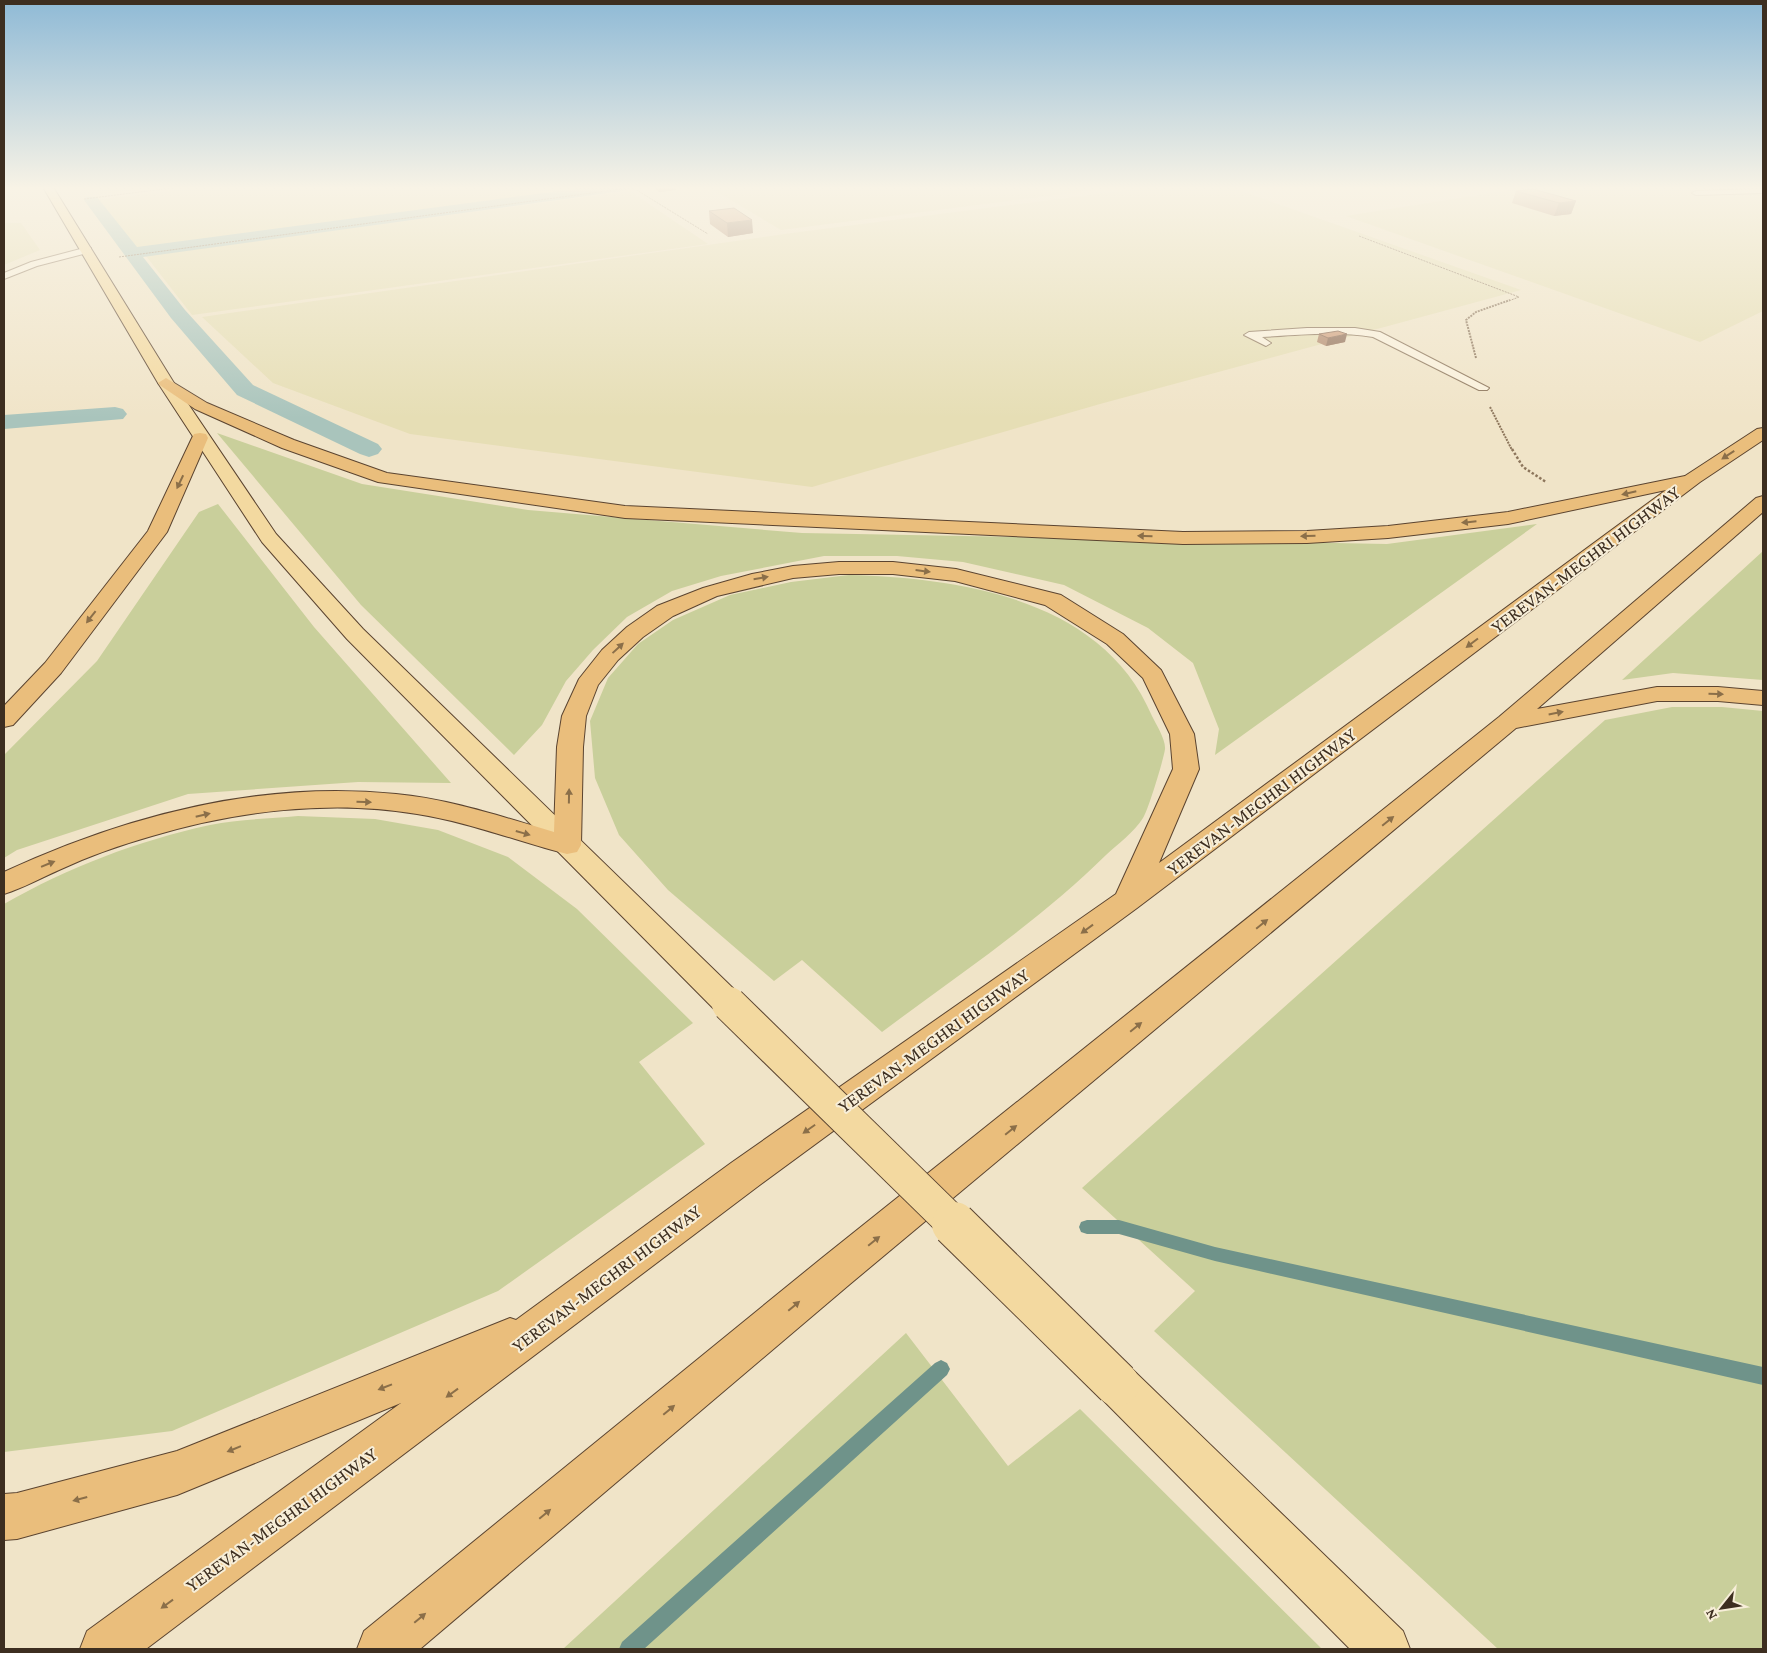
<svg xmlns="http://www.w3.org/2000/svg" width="1767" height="1653" font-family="'Crimson Pro',serif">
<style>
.farmland{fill:#e6deb5}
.green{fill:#c9cf9b}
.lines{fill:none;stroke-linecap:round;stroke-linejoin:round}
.stream{fill:#6f938a;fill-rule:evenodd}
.canal{fill:#a9c4bc;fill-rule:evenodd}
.service-casing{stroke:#8d765c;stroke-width:2}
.primary-casing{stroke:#5b4430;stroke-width:2}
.trunk-casing{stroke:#5b4430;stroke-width:2}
.path-far2{stroke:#8d765c;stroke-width:1;stroke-dasharray:2 1;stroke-linecap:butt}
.path-far1{stroke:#8d765c;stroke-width:2;stroke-dasharray:2 1;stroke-linecap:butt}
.path{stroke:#8d765c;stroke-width:2.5;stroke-dasharray:2.5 2;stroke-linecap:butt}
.service{fill:#faf1dc;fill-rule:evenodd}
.primary{fill:#f3d9a0;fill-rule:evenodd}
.trunk{fill:#eabe7c;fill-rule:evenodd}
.primary-bridge-far1-casing{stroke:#5b4430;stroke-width:36;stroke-linecap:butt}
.primary-bridge-casing{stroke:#5b4430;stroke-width:46;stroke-linecap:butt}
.primary-bridge-far1{stroke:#f3d9a0;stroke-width:34}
.primary-bridge{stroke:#f3d9a0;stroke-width:44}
.wall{fill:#b2896c}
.shaded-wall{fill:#916f58}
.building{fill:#cf9f7d;stroke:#916f58}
.oneway{fill:#8b6f49}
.labels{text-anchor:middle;stroke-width:4;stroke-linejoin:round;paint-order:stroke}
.near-street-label{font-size:19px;fill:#3d2e20;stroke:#f7eed8}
</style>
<rect width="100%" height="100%" fill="#f0e4c8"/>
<!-- farmland -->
<path class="farmland" d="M95,187h70l-64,7z
M203,187h403l-468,63 -43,-50z
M709,187h409l-337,43z
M1152,187h78l291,103 -421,114 -288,83 -402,-53 -137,-51 -71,-66 590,-84z
M1529,187h234v124l-63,31 -354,-126z
M630,191l78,53 -516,71 -46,-59z
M4,223h17l19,27 -36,15z"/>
<!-- green -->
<path class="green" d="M217,433l145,51 166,26 274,23 585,11 150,-20 -322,231 4,-26 -26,-66 -45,-35 -84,-43 -101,-23 -66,-6h-73l-103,20 -49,15 -45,26 -34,33 -27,31 -24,44 -28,30 -153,-150z
M218,504l96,123 137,156 -93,-1 -170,12 -171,56 -13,8v-103l93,-94 102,-149z
M1763,551v129l-90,-7 -51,7z
M849,575c112,3 254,24 303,141 4,8 14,24 13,33 -1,9 -17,62 -22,69 -9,14 -25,26 -37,37 -68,67 -148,120 -224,177l-80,-72 -28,21 -106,-91 -49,-55 -24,-57 -5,-57 18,-43 30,-34 35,-24 57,-25 61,-13z
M1672,707h50l41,4v938h-265l-344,-318 41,-40 -113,-103 523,-468z
M298,816l77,3 63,11 70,27 69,52 116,114 -54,39 66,82 -207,147 -326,140 -168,21v-548c65,-37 133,-63 206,-79 28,-6 59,-6 88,-9z
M906,1333l102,133 72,-57 242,240h-759z"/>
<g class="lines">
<!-- stream -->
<path class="stream" d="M1087,1220h32l96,27 548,120v18l-548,-124 -96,-27h-32l-6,-2 -2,-5 2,-5z
M941,1360l6,3 3,6 -3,6 -303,274h-25l3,-7 313,-279z"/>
<!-- canal -->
<path class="canal" d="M590,187h39l-7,4 -479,66 42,53 68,75 125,59 4,5 -4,5 -9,3 -9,-3 -123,-59 -66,-77 -87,-118 3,-3h10l40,50z
M115,407l8,2 4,5 -4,5 -119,10v-14z"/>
<defs>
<path id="service" d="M1763,189v4l-67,2 -4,-2 4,-2z
M88,247l3,1v4l-54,14 -33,13v-6l27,-11z
M1307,328h48l25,4 109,56 -2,2h-8l-106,-53c-37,-6 -74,-2 -111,0l9,6 -5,3 -22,-11 5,-3z"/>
<path id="primary" d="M43,187h10l121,196 102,151 87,95 377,366 5,9 -5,9 -11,3 -11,-3 -371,-374 -85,-97 -104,-159z
M1117,1363l15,6 271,262 7,18h-60l-248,-250 -6,-15 6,-15z"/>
<path id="trunk" d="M166,378l41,25 87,37 93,33 238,33 558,26 124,-1 81,-5 120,-14 177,-36 72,-47 6,-1v12l-63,42 -563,426 -380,279 -611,462h-66l7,-18 314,-228 -224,92 -160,44 -13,1v-46l13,-1 160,-42 333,-133 6,2 215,-157 385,-269 57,-125 -3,-35 -27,-56 -36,-34 -62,-39 -90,-24 -62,-7h-54l-46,4 -76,18 -44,20 -30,21 -25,23 -20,25 -12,31 -3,31 -2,98 -4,7 -10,2c-50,-13 -99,-32 -150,-40 -86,-15 -182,-3 -265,22 -32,9 -63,20 -93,34 -18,8 -36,18 -55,24v-22c121,-56 257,-92 392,-78 54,5 106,23 158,38l3,-85 5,-31 17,-37 23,-29 25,-23 30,-21 46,-18 49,-14 41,-8 46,-4h54l63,7 105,26 62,39 38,36 33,64 5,35 -40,94 507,-373 -158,34 -120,14 -81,5 -124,1 -558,-26 -247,-36 -96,-34 -87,-39 -34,-23 -3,-3z
M200,433l6,1 2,4 -41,94 -106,141 -48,52 -9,2v-21l41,-43 103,-132 44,-93 2,-4z
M1763,496v16l-226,197 120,-22h61l45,4v14l-45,-4h-61l-141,27 -666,556 -430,365h-63l7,-18 458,-373 677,-541 257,-219z"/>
</defs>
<!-- service casing -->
<use href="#service" class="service-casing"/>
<!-- primary casing -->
<use href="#primary" class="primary-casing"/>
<!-- trunk casing -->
<use href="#trunk" class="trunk-casing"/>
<!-- path-far2 -->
<path class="path-far2" d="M84,199l96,-12
M1359,236l160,61 -13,5
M119,257l502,-68h14l73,45"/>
<!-- path-far1 -->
<path class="path-far1" d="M1476,358l-10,-38 10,-8 34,-12
M1490,407l22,43"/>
<!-- path -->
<path class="path" d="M1512,449l11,18 23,15"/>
<!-- service -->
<use href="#service" class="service"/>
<!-- primary -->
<use href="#primary" class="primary"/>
<!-- trunk -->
<use href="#trunk" class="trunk"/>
<defs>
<path id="primary-bridge-far1" d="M729,1004l226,221"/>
<path id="primary-bridge" d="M954,1224l163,160"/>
</defs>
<!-- primary-bridge-far1 casing -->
<use href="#primary-bridge-far1" class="primary-bridge-far1-casing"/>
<!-- primary-bridge casing -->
<use href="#primary-bridge" class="primary-bridge-casing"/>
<!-- primary-bridge-far1 -->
<use href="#primary-bridge-far1" class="primary-bridge-far1"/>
<!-- primary-bridge -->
<use href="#primary-bridge" class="primary-bridge"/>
</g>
<!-- wall -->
<path class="wall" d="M653,187h23v3l-17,2z
M1516,191l60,10 -5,13 -17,2 -42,-13z
M709,211l44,22 -25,4 -18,-13z
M1319,334l26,8 -19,4 -9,-4z"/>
<!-- shaded-wall -->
<path class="shaded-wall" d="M659,187h17v3l-17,2z
M1576,201l-5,13 -17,2 5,-13z
M752,220l1,13 -25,4 -1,-14z
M1347,334l-2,8 -19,4 2,-8z"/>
<!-- building -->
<path class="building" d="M1533,189l43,12 -17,2 -43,-12z
M734,208l18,12 -25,3 -18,-12z
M1338,331l9,3 -19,4 -9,-4z"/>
<!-- one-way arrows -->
<defs><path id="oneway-solid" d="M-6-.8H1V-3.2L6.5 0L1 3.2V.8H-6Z" transform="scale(1.25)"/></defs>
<g class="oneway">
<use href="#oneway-solid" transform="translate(1728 455) rotate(147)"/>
<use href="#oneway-solid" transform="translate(180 482) rotate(115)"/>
<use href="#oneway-solid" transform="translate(1629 493) rotate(167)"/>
<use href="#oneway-solid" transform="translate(1469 522) rotate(174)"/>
<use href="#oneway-solid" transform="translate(1145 536) rotate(-178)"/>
<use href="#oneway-solid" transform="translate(1308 536) rotate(178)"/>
<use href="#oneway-solid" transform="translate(923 571) rotate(7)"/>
<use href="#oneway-solid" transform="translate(761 578) rotate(-10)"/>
<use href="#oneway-solid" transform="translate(91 617) rotate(128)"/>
<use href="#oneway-solid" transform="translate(1472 643) rotate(143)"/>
<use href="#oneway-solid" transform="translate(618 648) rotate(-43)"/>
<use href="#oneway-solid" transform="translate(1716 694) rotate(2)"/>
<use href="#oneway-solid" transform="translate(1556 713) rotate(-11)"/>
<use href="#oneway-solid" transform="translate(569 796) rotate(-89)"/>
<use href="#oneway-solid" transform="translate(364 802) rotate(1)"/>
<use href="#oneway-solid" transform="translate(203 815) rotate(-13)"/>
<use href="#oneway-solid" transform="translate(1388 821) rotate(-39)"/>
<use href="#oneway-solid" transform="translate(523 833) rotate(16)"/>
<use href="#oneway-solid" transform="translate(48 864) rotate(-22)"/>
<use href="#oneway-solid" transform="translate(1262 924) rotate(-39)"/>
<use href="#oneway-solid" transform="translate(1087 929) rotate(144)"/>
<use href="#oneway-solid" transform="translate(1136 1027) rotate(-39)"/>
<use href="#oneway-solid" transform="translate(809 1129) rotate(145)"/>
<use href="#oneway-solid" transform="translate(1011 1130) rotate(-39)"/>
<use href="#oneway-solid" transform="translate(874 1241) rotate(-39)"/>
<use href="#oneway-solid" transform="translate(794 1306) rotate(-40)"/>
<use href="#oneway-solid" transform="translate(385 1387) rotate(159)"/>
<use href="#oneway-solid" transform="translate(452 1393) rotate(144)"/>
<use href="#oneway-solid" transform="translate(669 1410) rotate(-40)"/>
<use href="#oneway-solid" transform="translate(234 1449) rotate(158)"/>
<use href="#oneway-solid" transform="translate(80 1499) rotate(165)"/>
<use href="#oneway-solid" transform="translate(545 1514) rotate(-40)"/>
<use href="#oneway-solid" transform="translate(167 1604) rotate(144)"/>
<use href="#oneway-solid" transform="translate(420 1618) rotate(-40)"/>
</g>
<!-- sky -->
<linearGradient id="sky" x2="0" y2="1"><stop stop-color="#8fbad6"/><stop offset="0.45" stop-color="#f8f3e6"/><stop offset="1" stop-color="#f8f3e6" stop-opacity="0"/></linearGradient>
<rect width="1767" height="418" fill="url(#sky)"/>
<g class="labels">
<!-- near-street labels -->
<g class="near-street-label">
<text transform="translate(1585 559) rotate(-37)" y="7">YEREVAN-MEGHRI HIGHWAY</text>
<text transform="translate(1261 801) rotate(-37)" y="7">YEREVAN-MEGHRI HIGHWAY</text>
<text transform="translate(933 1040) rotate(-36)" y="7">YEREVAN-MEGHRI HIGHWAY</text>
<text transform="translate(606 1278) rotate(-37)" y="7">YEREVAN-MEGHRI HIGHWAY</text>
<text transform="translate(281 1519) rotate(-36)" y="7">YEREVAN-MEGHRI HIGHWAY</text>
</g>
</g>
<!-- border -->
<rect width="1767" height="1653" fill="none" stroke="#3d2e20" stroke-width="10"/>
<!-- north arrow -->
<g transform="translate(1722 1608) rotate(240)" stroke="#f7eed8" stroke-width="4" paint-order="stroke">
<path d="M0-4L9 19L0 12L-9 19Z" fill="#3d2e20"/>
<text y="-8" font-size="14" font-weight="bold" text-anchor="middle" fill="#3d2e20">N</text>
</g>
</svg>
